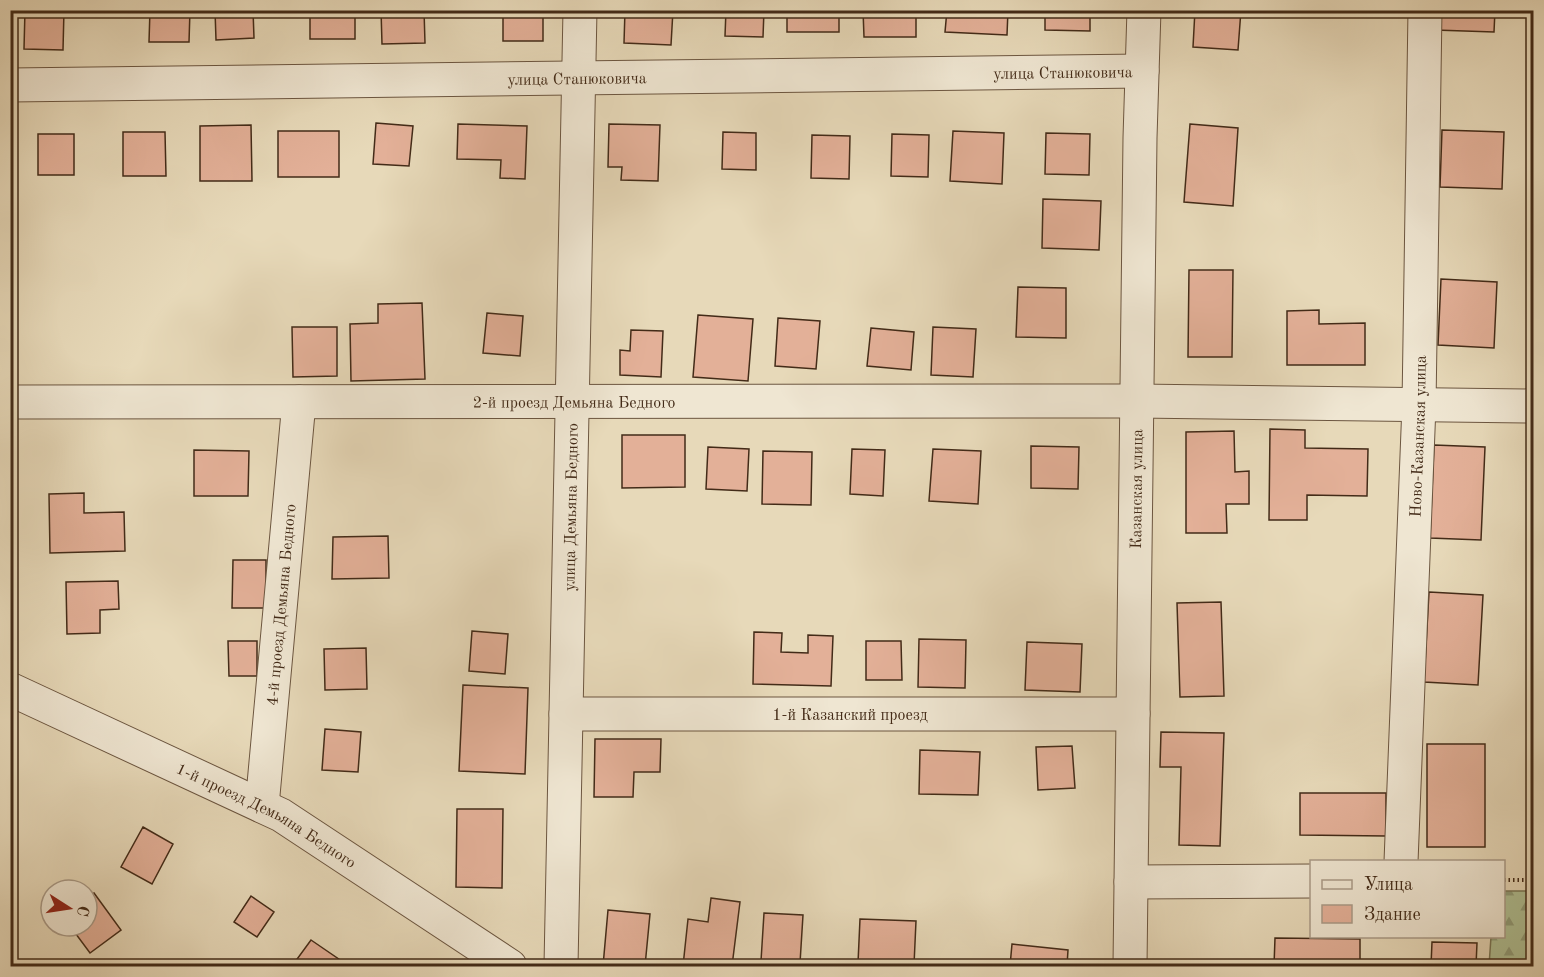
<svg xmlns="http://www.w3.org/2000/svg" width="1544" height="977" font-family="'Old Standard TT',serif">
<style>
.forest{fill:url(#forest-firs);stroke:#797656;stroke-width:1.5}
.building{fill:#e3b098;stroke:#432b18;stroke-width:1.5}
.lines{fill:none;stroke-linecap:round;stroke-linejoin:round}
.street-casing{stroke:#6c5640;stroke-width:35}
.path{stroke:#432b18;stroke-width:4;stroke-dasharray:1.5 3;stroke-linecap:butt}
.street{stroke:#efe6d2;stroke-width:33}
.labels{text-anchor:middle;stroke-width:6;stroke-linejoin:round;paint-order:stroke}
.street-label{font-size:16px;fill:#432b18;stroke:#efe6d2}
</style>
<defs>
<pattern id="forest-firs" width="22" height="20" patternUnits="userSpaceOnUse" patternTransform="scale(1.5)"><rect width="22" height="20" fill="#afc094"/><path d="M5 1l3.5 6h-7zM16 11l3.5 6h-7z" fill="#909c78"/></pattern>
</defs>
<rect width="100%" height="100%" fill="#e7d9b9"/>
<filter id="stains"><feTurbulence type="fractalNoise" baseFrequency=".00333" numOctaves="4"/><feColorMatrix values="0 0 0 0 .2 0 0 0 0 .09 0 0 0 0 .02 0 0 0 .5 -.17"/></filter>
<radialGradient id="worn" r=".72"><stop offset=".6" stop-color="#630" stop-opacity="0"/><stop offset="1" stop-color="#630" stop-opacity=".3"/></radialGradient>
<!-- forest -->
<path class="forest" d="M1504,891h29v75h-44l2,-29 13,-1z"/>
<!-- building -->
<path class="building" d="M25,10h39l-1,40 -39,-1z
M150,10h40l-1,32h-40z
M215,10h38l1,28 -38,2z
M310,10h45v29h-45z
M381,10h43l1,33 -43,1z
M503,10h40v31h-40z
M625,10h48l-2,35 -47,-2z
M726,10h38l-1,27 -38,-1z
M787,10h52v22h-52z
M863,10h53v27h-52z
M947,10h61l-1,25 -62,-3z
M1045,10h45v21l-45,-1z
M1195,10h46l-3,40 -45,-3z
M1435,10h60l-1,22 -59,-2z
M376,123l37,3 -4,40 -36,-2z
M458,124l69,2 -2,53 -25,-1 1,-18 -44,-1z
M609,124l51,1 -2,56 -37,-1 1,-13h-14z
M1190,124l48,4 -5,78 -49,-4z
M251,125l1,56h-52v-55z
M1442,130l62,2 -2,57 -62,-2z
M278,131h61v46h-61z
M953,131l51,2 -2,51 -52,-3z
M123,132h42l1,44h-43z
M723,132l33,1v37l-34,-1z
M1046,133l44,1 -1,41 -44,-1z
M38,134h36v41h-36z
M892,134l37,1 -1,42 -37,-1z
M812,135l38,1 -1,43 -38,-1z
M1043,199l58,2 -2,49 -57,-2z
M1189,270h44l-1,87h-44z
M1441,279l56,3 -3,66 -56,-3z
M1018,287l48,1v50l-50,-1z
M422,303l3,76 -74,2 -1,-57 28,-1v-19z
M1319,310v14l46,-1v42h-78v-54z
M487,313l36,3 -3,40 -37,-3z
M698,315l55,4 -5,62 -55,-4z
M778,318l42,3 -4,48 -41,-3z
M292,327h45v49l-44,1z
M933,327l43,2 -3,48 -42,-2z
M871,328l43,4 -3,38 -44,-4z
M631,330l32,1 -2,46 -41,-2v-25l10,1z
M1270,429l35,1v18l63,1 -1,47 -60,-1v25h-38z
M1234,431l1,41 14,-1v33h-23l1,29h-41v-101z
M622,435h63v52l-63,1z
M1434,445l51,2 -4,93 -51,-2z
M1031,446l48,1 -1,42 -47,-1z
M708,447l41,2 -2,42 -41,-2z
M852,449l33,1 -2,46 -33,-2z
M933,449l48,2 -3,53 -49,-3z
M194,450l55,1 -1,45h-54z
M763,451l49,1 -1,53 -49,-1z
M84,493v20l40,-1 1,39 -75,2 -1,-59z
M388,536l1,42 -57,1 1,-42z
M233,560h33v48h-34z
M118,581l1,28 -19,1v23l-33,1 -1,-52z
M1429,592l54,3 -5,90 -54,-3z
M1221,602l3,94 -44,1 -3,-94z
M472,631l36,3 -3,40 -36,-3z
M754,632l28,1 -1,19 27,1v-18l25,1 -2,50 -78,-2z
M919,639l47,1 -1,48 -47,-1z
M228,641h29v35h-28z
M866,641h35l1,39h-36z
M1027,642l55,2 -2,48 -55,-2z
M366,648l1,41 -42,1 -1,-41z
M463,685l65,3 -3,86 -66,-3z
M325,729l36,3 -3,40 -36,-2z
M1161,732l63,1 -4,113 -41,-1 2,-78h-21z
M595,739h66l-1,33h-26l-1,25h-39z
M1427,744h58v103h-58z
M1072,746l3,42 -37,2 -2,-43z
M920,750l60,2 -2,43 -59,-1z
M1300,793h86v43l-86,-1z
M457,809h46l-1,79 -46,-1z
M143,827l30,17 -21,40 -31,-17z
M94,893l27,37 -31,23 -20,-27h17v-29z
M251,896l23,16 -17,25 -23,-15z
M711,898l29,4 -8,64h-49l5,-47 20,3z
M608,910l42,4 -5,52h-42z
M764,913l39,2 -3,48 -39,-2z
M860,919l56,2 -2,44 -56,-2z
M1275,938l85,1v27h-86z
M311,940l35,24 -1,2h-53z
M1432,942l45,1 -1,23h-45z
M1012,944l56,6 -1,16h-57z"/>
<g class="lines">
<defs>
<g id="street">
<path id="s1" d="M10,85l1132,-14"/>
<path id="s2" d="M10,402l1127,-1 397,5"/>
<path id="s3" d="M10,689l271,126 229,151"/>
<path id="s4" d="M566,714h567"/>
<path id="s5" d="M262,806l37,-404"/>
<path id="s6" d="M1401,862l18,-457 6,-395"/>
<path d="M1131,882l181,-1"/>
<path id="s7" d="M561,966l19,-956"/>
<path id="s8" d="M1130,966l10,-828 4,-128"/>
</g>
</defs>
<!-- street casing -->
<use href="#street" class="street-casing"/>
<!-- path -->
<path class="path" d="M1504,880h30"/>
<!-- street -->
<use href="#street" class="street"/>
</g>
<g class="labels">
<!-- street labels -->
<g class="street-label">
<text dy="6" stroke="none"><textPath href="#s1" startOffset="1053">улица Станюковича</textPath></text>
<text dy="6" stroke="none"><textPath href="#s1" startOffset="567">улица Станюковича</textPath></text>
<text dy="6" stroke="none"><textPath href="#s2" startOffset="564">2-й проезд Демьяна Бедного</textPath></text>
<text dy="6" stroke="none"><textPath href="#s6" startOffset="426">Ново-Казанская улица</textPath></text>
<text dy="6" stroke="none"><textPath href="#s8" startOffset="477">Казанская улица</textPath></text>
<text dy="6" stroke="none"><textPath href="#s7" startOffset="459">улица Демьяна Бедного</textPath></text>
<text dy="6" stroke="none"><textPath href="#s5" startOffset="202">4-й проезд Демьяна Бедного</textPath></text>
<text dy="6" stroke="none"><textPath href="#s4" startOffset="284">1-й Казанский проезд</textPath></text>
<text dy="6" stroke="none"><textPath href="#s3" startOffset="286">1-й проезд Демьяна Бедного</textPath></text>
</g>
</g>
<!-- margin -->
<rect width="1544" height="977" fill="none" stroke="#e7d9b9" stroke-width="36"/>
<rect x="12" y="12" width="1520" height="953" fill="none" stroke="#432b18" stroke-width="3"/>
<rect x="18" y="18" width="1508" height="941" fill="none" stroke="#432b18" stroke-width="1.5"/>
<!-- legend -->
<rect x="1310" y="860" width="195" height="78" fill="#efe6d2" stroke="#aa9b88" stroke-width="1.5"/>
<rect x="1322" y="880" width="30" height="9" fill="#efe6d2" stroke="#aa9b88" stroke-width="1.5"/>
<text x="1364" y="890" font-size="18" fill="#432b18">Улица</text>
<rect x="1322" y="905" width="30" height="18" fill="#e3b098" stroke="#aa9b88" stroke-width="1.5"/>
<text x="1364" y="920" font-size="18" fill="#432b18">Здание</text>
<!-- north arrow -->
<g transform="translate(69 908) rotate(102)"><circle r="28" fill="#efe6d2" stroke="#aa9b88" stroke-width="1.5"/>
<path d="M0-4.5L10 22L0 15L-10 22Z" fill="#8f2418"/>
<text y="-9" font-size="16" font-weight="bold" text-anchor="middle" fill="#432b18">С</text>
</g>
<rect width="100%" height="100%" filter="url(#stains)"/>
<rect width="100%" height="100%" fill="url(#worn)"/>
</svg>
